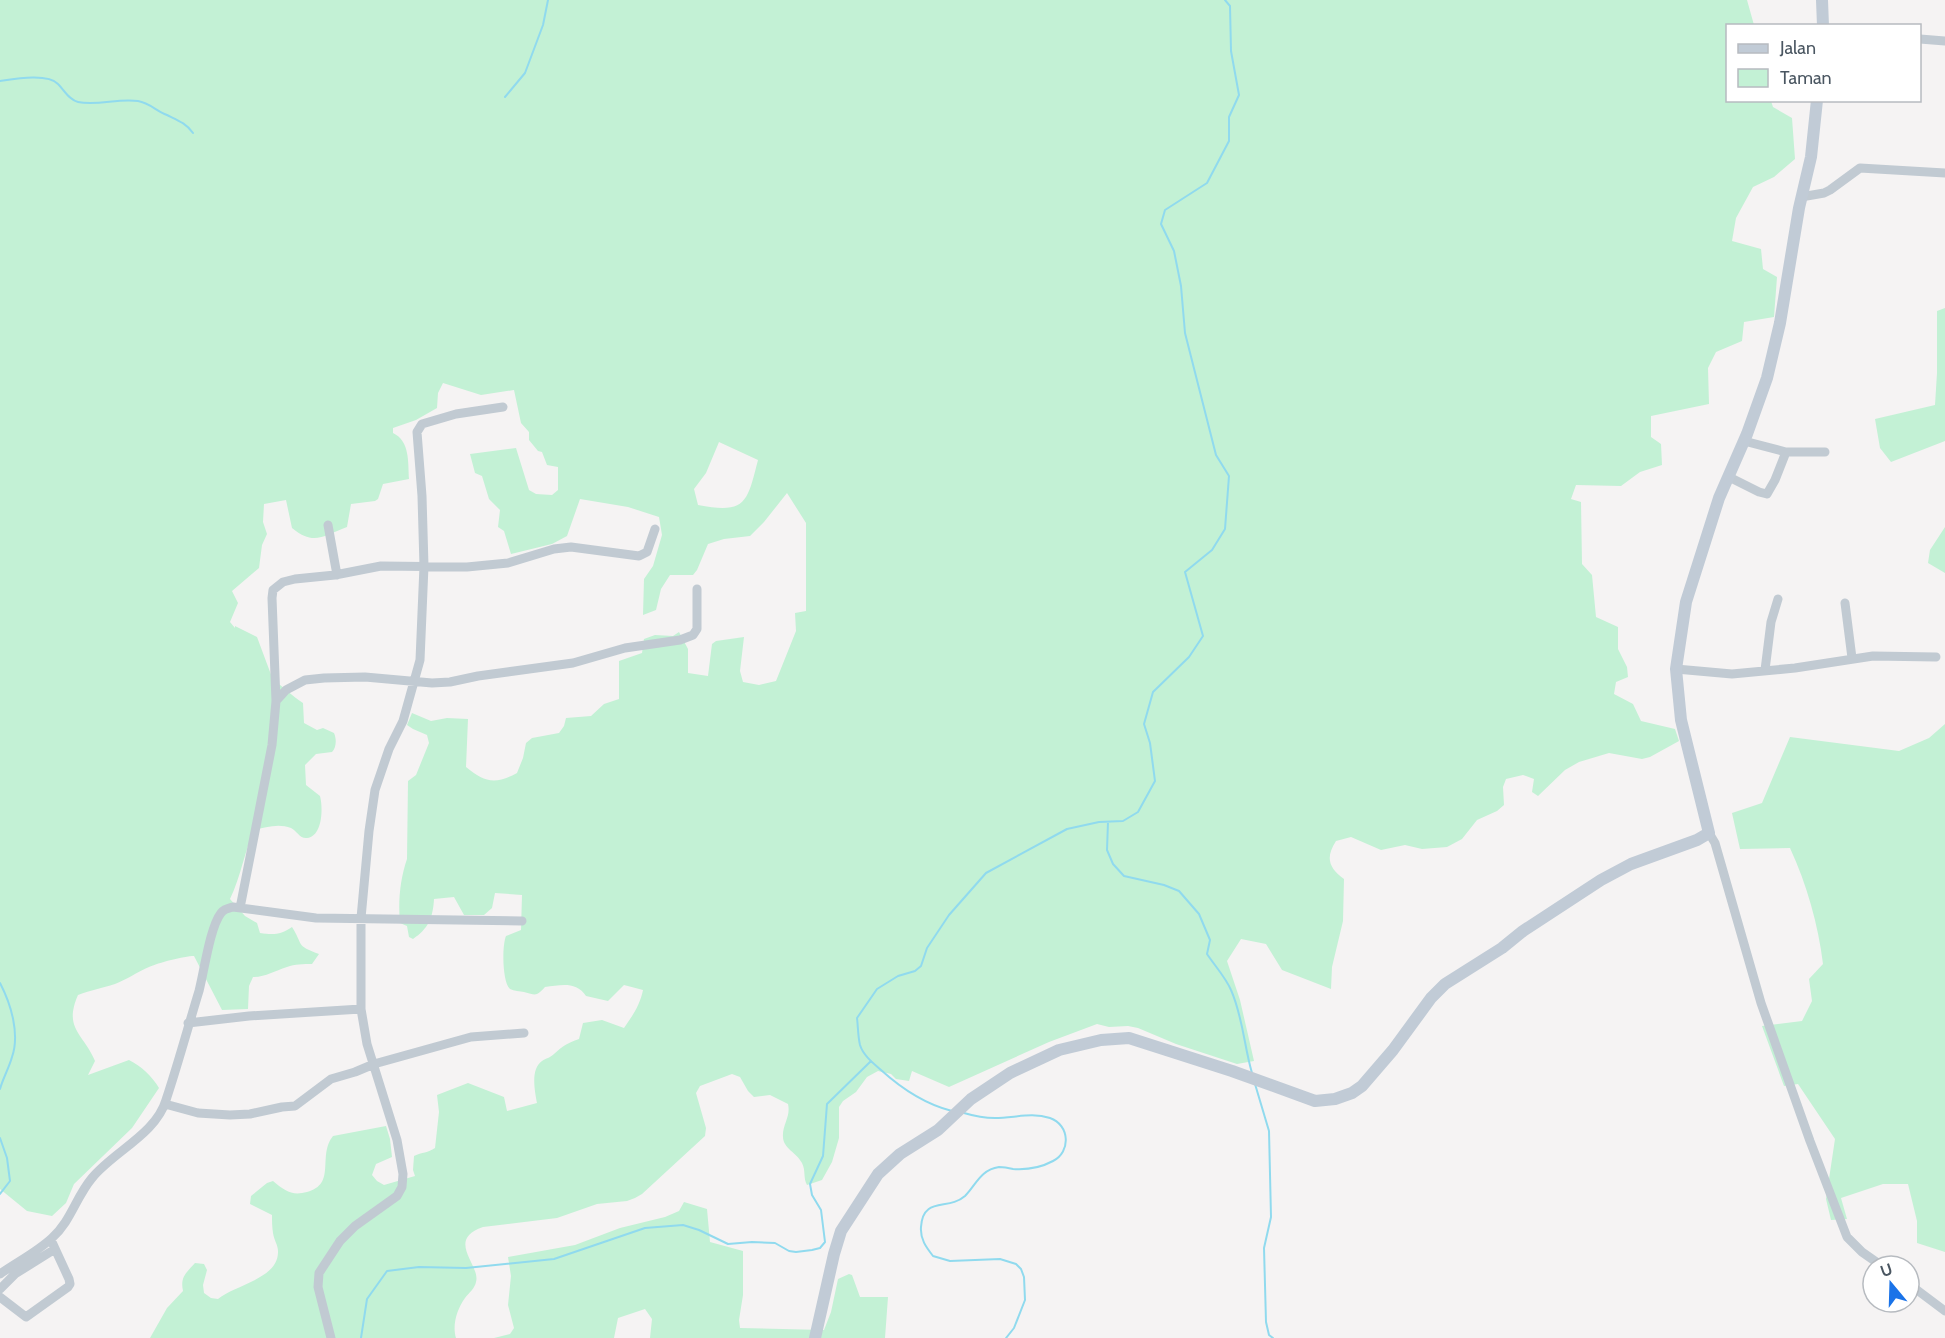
<svg xmlns="http://www.w3.org/2000/svg" width="1945" height="1338" font-family="Cabin,sans-serif">
<style>
.green{fill:#c3f1d5;fill-rule:evenodd}
.lines{fill:none;stroke-linecap:round;stroke-linejoin:round}
.stream{stroke:#90daee;stroke-width:2}
.street{stroke:#c1cad2;stroke-width:9}
.secondary{stroke:#c1cbd6;stroke-width:12}
</style>
<rect width="100%" height="100%" fill="#f5f3f3"/>
<!-- green -->
<path class="green" d="M0,0h1747l7,25 -26,1v74l43,1 2,6 19,11 3,41 -21,18 -21,10 -17,31 -4,23 29,8 2,20 14,8 -3,40 -30,5 -2,19 -26,11 -8,16 1,36 -58,12v21l10,7 1,21 -22,7 -19,14 -45,-1 -5,14 10,3 1,62 10,11 4,42 22,10v22l9,18 1,10 -12,5 -2,12 19,10 8,17 34,8 4,12 -29,16 -8,2 -33,-6 -30,9 -14,8 -27,26 -6,-4 2,-13 -11,-4 -17,4 -3,8 1,18 -7,6 -20,9 -15,19 -15,8 -25,2 -17,-4 -24,5 -30,-13 -15,4c-11,17 -7,27 8,38l-1,42 -11,46 -1,22 -49,-19 -16,-26 -25,-5 -14,22 13,39 14,61 -17,3 -61,-20 -38,-16 -10,-2 -19,1 -12,-3 -48,18 -100,45 -37,-16 -3,10 -13,-2 -5,-5 -13,-3 -11,6 -11,15 -13,9 -4,6v31l-7,24 -10,18 -15,5c-4,-7 -1,-14 -5,-22 -5,-10 -19,-15 -19,-26 -1,-12 8,-20 5,-33l-18,-9 -16,2 -6,-6 -8,-14 -8,-3 -32,12 -4,7 10,35 -1,8 -63,58 -7,4 -8,3 -30,3 -40,14 -74,9c-38,13 -2,38 -7,55 -1,6 -7,11 -11,16 -8,11 -13,27 -9,40h-306l17,-30 16,-17c-3,-14 3,-18 12,-28l9,1 3,6 -4,15 1,8 7,5 7,1c16,-14 61,-20 60,-48 0,-6 -4,-11 -5,-18 -1,-6 -1,-12 -1,-18l-22,-11 1,-8 16,-13 6,-2c12,10 19,15 34,11 30,-8 10,-36 26,-56l53,-10 4,13 2,18 -16,7 -4,11 5,6 7,4 31,-9 -2,-6 1,-14c8,-4 14,-3 21,-8l4,-36 -2,-17 31,-12 36,14 3,14 30,-8c-2,-11 -7,-34 5,-42 4,-3 8,-3 12,-7 9,-8 13,-11 25,-15l4,-16 19,-3 22,8c9,-13 16,-23 19,-38l-19,-5 -16,16 -22,-5c-10,-15 -25,-11 -41,-9 -9,10 -9,8 -21,5 -4,-1 -10,-1 -14,-3 -8,-7 -8,-44 -4,-53l15,-6 1,-35 -27,-2 -3,15 -8,7h-20l-10,-18 -20,2c-1,19 -6,30 -21,40l-4,-2 -2,-11 -7,-3c-2,-21 0,-44 7,-64l1,-78 8,-6 13,-32 -2,-8 -14,-6 -6,-4 5,-12 19,8 16,-3 21,1 -2,48c18,15 29,18 51,6l6,-15 3,-15 6,-5 27,-5 5,-7 2,-8 25,-2 13,-12 15,-5v-38l23,-8 2,-14 11,-4 18,1 6,-4 9,17v24l20,3 4,-32 4,-3 28,-4 -4,34 3,11 16,3 17,-4 20,-50 -1,-18 11,-2v-88l-19,-30 -23,29 -14,14 -26,3 -16,5 -11,26 -4,5h-23l-9,14 -5,21 -13,5 1,-36 9,-13 9,-31 -3,-18 -31,-10 -48,-8 -13,37 -15,8 -41,10 -7,-23 -6,-4 2,-17 -11,-11 -7,-23 -7,-3 -5,-19 46,-6 13,42 7,4 16,1 6,-5v-23l-11,-2 -5,-13 -4,-1 -9,-11v-8l-8,-9 -7,-33 -33,5 -38,-12 -5,10 -1,15 -21,12 -23,8v5c17,8 15,29 16,46l-26,5 -5,15 -3,2 -24,3 -4,23c-24,9 -33,19 -55,1l-6,-28 -22,4 -1,18 4,12 -5,11 -3,23 -27,23 6,12 -8,19 5,6v-2l22,11 16,43c11,7 19,16 30,23l1,20 13,7 6,-2 11,5c3,7 2,15 -2,19l-16,2 -11,11 1,20 14,11c3,11 3,40 -13,42 -7,1 -10,-7 -16,-10 -12,-5 -25,-1 -37,2 -10,23 -13,46 -24,69l15,17 12,7 3,10c13,2 21,2 32,-6 12,19 3,18 27,27l-7,10c-9,0 -17,0 -25,3 -13,4 -21,10 -34,10l-4,9 -1,23 -26,1 -28,-54c-10,0 -36,7 -45,11 -12,5 -23,13 -34,17 -13,4 -24,6 -37,11 -15,34 6,39 17,66l-7,14 41,-15c12,6 23,16 30,28l-27,40 -58,56 -8,19 -14,13 -25,-5 -27,-22zM719,442l39,18c-11,43 -12,54 -60,45l-4,-16 12,-16z
M1945,308v133l-54,21 -11,-14 -5,-29 60,-14 2,-32v-62z
M1945,527v46l-17,-10 2,-13z
M1945,724v528l-28,-9v-22l-9,-37h-25l-42,14 6,21 -16,1 -5,-21 9,-60 -37,-55 -14,2 -22,-60 40,-5 10,-20 -3,-22 14,-15c-5,-40 -16,-79 -33,-116l-50,1 -8,-36 30,-10 28,-66 109,14 30,-13z
M684,1202l23,7 3,33 33,9v44l-4,25 1,8 84,2 7,-18 7,-33 11,-5 3,1 8,22h28l-3,41h-235l2,-19 -7,-10 -27,9 -4,20h-120l16,-4 4,-6 -6,-23 3,-29 -3,-19 67,-12 45,-17 45,-11 14,-6z"/>
<g class="lines">
<!-- stream -->
<path class="stream" d="M0,81c14,-2 48,-8 58,3 6,6 11,16 20,18 20,4 40,-4 60,-1 12,2 18,10 29,14 10,5 19,8 26,18
M505,97l20,-24 18,-48 5,-25
M1108,822l-1,28 6,14 11,12 40,9 15,6 20,23 11,26 -3,14c8,12 19,24 24,36 12,27 13,56 21,83
M0,983c11,21 20,51 12,74 -3,11 -9,21 -12,32
M1255,1084l14,47 2,86 -7,31 2,74 3,13 4,3
M952,1111c-28,-7 -50,-22 -71,-41 -8,-7 -18,-15 -21,-25 -2,-8 -2,-19 -3,-27l20,-29 21,-13 17,-5 6,-5 6,-18 22,-33 37,-42 81,-44 32,-7 24,-1 15,-9 17,-31 -5,-38 -6,-19 9,-32 36,-35 14,-21 -18,-64 27,-22 13,-21 4,-53 -13,-21 -31,-122 -4,-47 -7,-35 -13,-27 4,-14 42,-27 22,-42v-24l10,-22 -8,-44 -1,-45 -5,-6
M964,1113c10,3 20,5 31,5 19,0 37,-6 55,0 20,7 21,34 3,43 -13,7 -26,9 -40,8 -4,-1 -10,-2 -14,-2 -19,3 -23,18 -34,29 -17,15 -42,0 -44,31 -1,12 5,20 12,29l17,5 50,-2 16,5 5,5 3,8 1,23 -11,28 -8,10
M0,1138l7,20 3,23 -10,13
M361,1338l6,-39 20,-28 32,-4 47,1 88,-9 91,-31 38,-3 16,5 29,14 24,-2 23,1 14,8 7,1 16,-2 8,-2 5,-6 -4,-32 -9,-15 -2,-11 13,-28 4,-52 44,-43"/>
<!-- street -->
<path class="street" d="M1920,39l25,2
M1801,197l23,-4 6,-3 30,-22 85,5
M1786,452h39
M1729,477l30,15 8,2 8,-14 11,-28 -42,-11
M328,525l9,50
M1845,603l7,55
M1676,669l56,5 63,-6 78,-12 63,1
M1765,670l6,-48 7,-23
M276,701l-4,-103 1,-8 10,-8 12,-3 40,-4 46,-9 86,1 41,-4 46,-14 17,-2 68,9 8,-4 8,-23
M1709,833l6,10 46,160 49,138 37,96 15,15 20,14
M240,908l32,-163 4,-44 10,-11 19,-10 19,-2 41,-1 67,6 18,-1 28,-6 95,-13 52,-15 55,-8 13,-5 4,-6v-40
M188,1023l61,-7 112,-7
M165,1104l33,9 32,2 20,-1 32,-7 13,-1 36,-27 24,-7 19,-8 97,-27 53,-4
M0,1274c17,-12 37,-22 52,-36 19,-17 24,-41 40,-60 21,-26 64,-44 74,-78 12,-36 22,-73 33,-109 5,-19 11,-64 22,-78 3,-4 8,-5 12,-6l83,11 206,3
M1909,1284l36,27
M0,1289l15,-15 40,-25
M0,1297l26,20 42,-30 2,-3 -1,-5 -18,-39
M331,1338l-13,-51 1,-14 21,-32 15,-15 42,-30 5,-9 1,-13 -6,-34 -30,-96 -6,-35v-91l8,-87 6,-41 14,-41 14,-28 17,-61 4,-94 -2,-70 -5,-64 5,-8 34,-10 47,-7"/>
<!-- secondary -->
<path class="secondary" d="M1822,0l1,26
M815,1338l19,-84 7,-23 37,-57 22,-20 38,-24 33,-31 39,-26 49,-23 42,-10 28,-2 103,33 83,30 20,-2 17,-6 10,-7 31,-36 38,-52 14,-14 57,-36 21,-17 78,-51 30,-16 66,-24 12,-7 -28,-113 -5,-51 10,-67 33,-104 28,-64 20,-56 13,-55 19,-115 12,-51 6,-57"/>
</g>
<!-- legend -->
<rect x="1726" y="24" width="195" height="78" fill="#ffffff" stroke="#b7bbc0" stroke-width="1.5"/>
<rect x="1738" y="44" width="30" height="9" fill="#c1cbd6" stroke="#b7bbc0" stroke-width="1.5"/>
<text x="1780" y="54" font-size="18" fill="#4a5661">Jalan</text>
<rect x="1738" y="69" width="30" height="18" fill="#c3f1d5" stroke="#b7bbc0" stroke-width="1.5"/>
<text x="1780" y="84" font-size="18" fill="#4a5661">Taman</text>
<!-- north arrow -->
<g transform="translate(1891 1284) rotate(341)"><circle r="28" fill="#ffffff" stroke="#b7bbc0" stroke-width="1.5"/>
<path d="M0-4.5L10 22L0 15L-10 22Z" fill="#1a73e8"/>
<text y="-9" font-size="16" font-weight="bold" text-anchor="middle" fill="#4a5661">U</text>
</g>
</svg>
